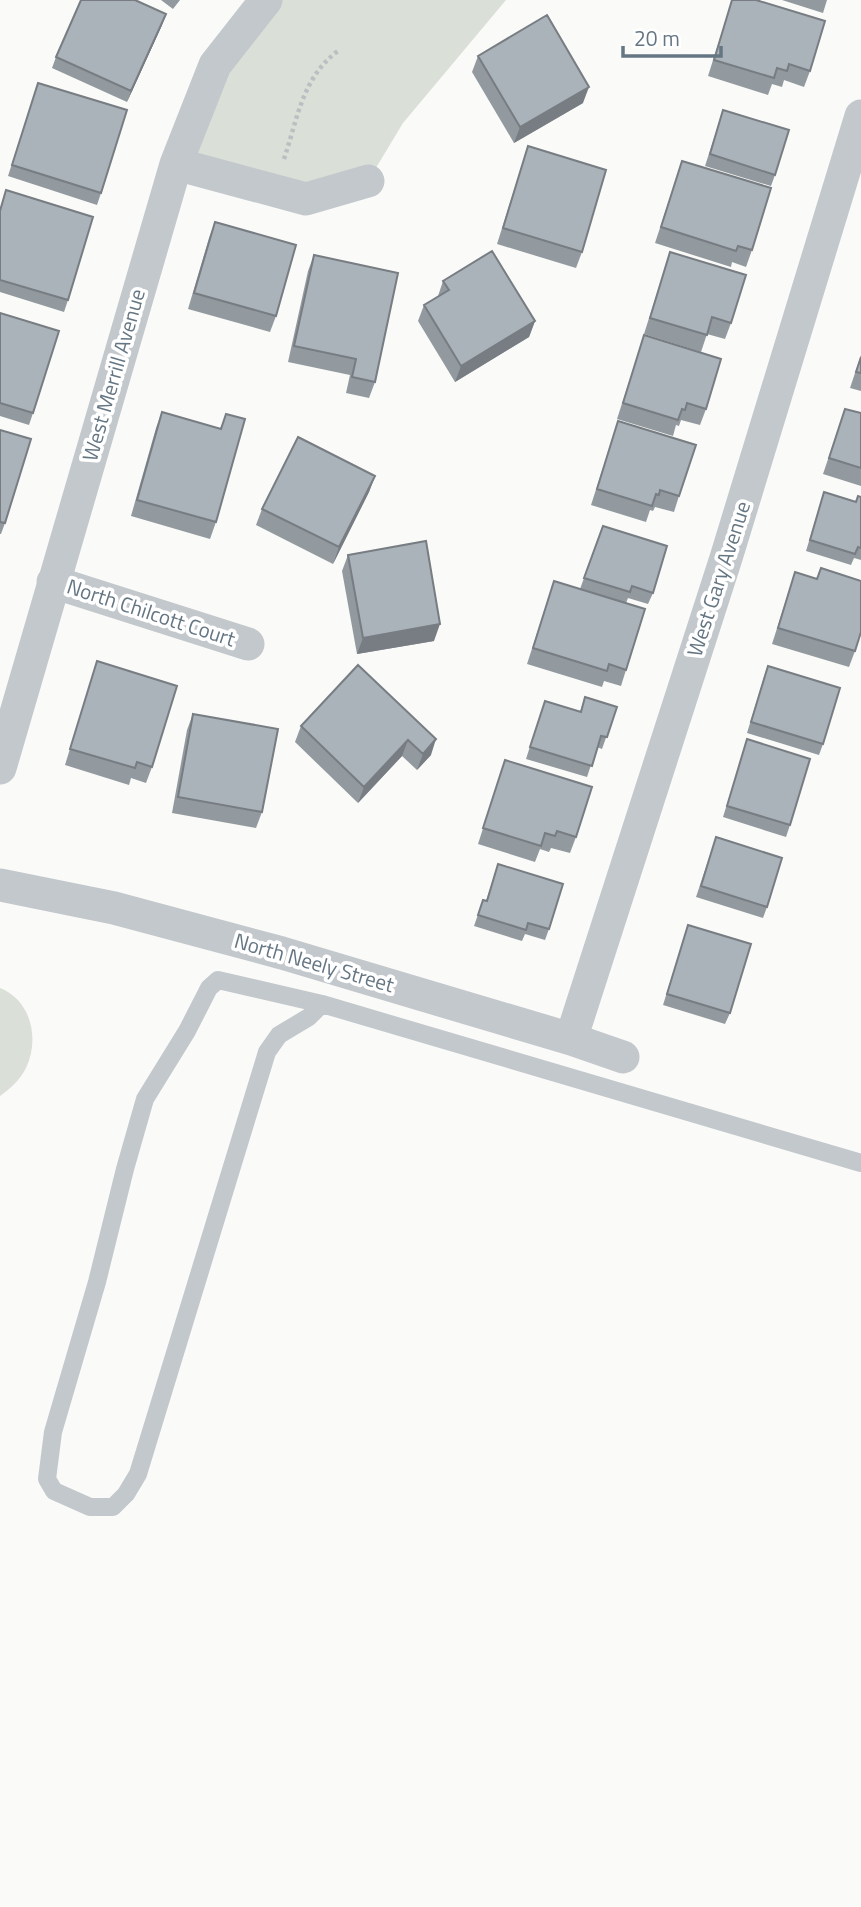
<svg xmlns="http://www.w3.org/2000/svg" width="861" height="1907" font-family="'Titillium Web',sans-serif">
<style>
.green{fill:#dadfd7}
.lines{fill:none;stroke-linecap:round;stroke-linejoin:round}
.path{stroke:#bbbfc2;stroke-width:4.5;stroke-dasharray:3.5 3.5;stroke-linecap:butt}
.lane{stroke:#c3c8cc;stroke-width:18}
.street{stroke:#c3c8cc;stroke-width:33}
.wall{fill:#929a9f}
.shaded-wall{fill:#777d82}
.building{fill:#aab3b9;stroke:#777d82;stroke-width:2}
.labels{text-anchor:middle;stroke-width:7;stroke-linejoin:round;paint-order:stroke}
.street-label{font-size:21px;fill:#657683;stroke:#fff}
</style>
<rect width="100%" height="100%" fill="#fafaf8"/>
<!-- green -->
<path class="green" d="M266,0h240l-103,123 -35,58 -62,18 -130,-35z
M0,988c31,12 40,51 26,80 -6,12 -15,20 -26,28z"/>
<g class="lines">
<!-- path -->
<path class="path" d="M284,159c13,-38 18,-82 54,-108"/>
<!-- lane -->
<path class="lane" d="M322,1004l-13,13 -30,18 -12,17 -129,422 -12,20 -13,13h-23l-36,-16 -7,-12 6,-47 44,-150 28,-113 20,-70 42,-68 22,-43 9,-8 104,24 539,159"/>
<!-- street -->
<path class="street" d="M176,164l130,35 62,-18
M53,582l195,62
M0,768l176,-604 39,-99 51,-65
M0,885l114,23 168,45 289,86 52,18
M571,1039l155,-481 135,-442"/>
</g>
<!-- wall -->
<path class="wall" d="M161,0h19l-7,9z
M732,0l78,71 -6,16 -20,-7 -2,7 -10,-3 -4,11 -60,-19z
M782,0h45l-4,13z
M162,25l-35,77 -75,-34 4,-11z
M478,56l105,47 -69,40 -42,-71z
M38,83l63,110 -4,12 -89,-29z
M723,110l52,65 -4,11 -66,-20z
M528,146l54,106 -6,16 -79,-24z
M682,161l70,89 -6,17 -14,-5 -1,5 -76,-24z
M6,190l62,110 -4,12 -64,-20v-83z
M215,222l61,94 -6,16 -82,-23 21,-71z
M670,252l61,71 -6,16 -18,-5 -6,18 -57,-18z
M314,255l61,127 -6,16 -23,-5 4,-18 -62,-13 20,-91z
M443,281l92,40 -6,16 -74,45 -37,-61 6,-16 14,-9z
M0,313l33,100 -4,12 -29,-9z
M644,335l62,74 -6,16 -19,-5 -2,6 -3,-1 -3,11 -56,-17z
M861,355v36l-11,-3z
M845,409l16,4v73l-38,-12z
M162,412l58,17 6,-15 -10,108 -6,17 -79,-23 25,-88z
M618,421l61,75 -5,16 -19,-5 -2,4 -3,-1 -4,12 -55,-17z
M0,430l5,93 -4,11h-1z
M375,476l-6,16 -36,72 -77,-39 6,-16z
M824,492l31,10 6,-5v63l-7,-2 -3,7 -45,-14z
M603,526l50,67 -5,11 -20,-6 -2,5v67l-5,16 -17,-5 -2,6 -75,-23 27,-83 26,8z
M348,555l86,86 -77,13 -15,-83z
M821,568l34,83 -6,16 -77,-23 23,-72 22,7z
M97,661l55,106 -6,16 -15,-5 -2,7 -64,-20z
M358,665l73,90 -14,15 -15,-14 -44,47 -63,-61 6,-16z
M764,677l59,67 -4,11 -72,-22z
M585,697l32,10 -15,42 -5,-2 -10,30 -61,-18 15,-47h39z
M193,714l69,98 -6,16 -84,-15 15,-83z
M747,739l43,86 -4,12 -63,-20z
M505,760l71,77 -6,16 -19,-5 -2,4 -9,-3 -5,13 -57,-18z
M712,849l55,58 -4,11 -67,-21z
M498,864l51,65 -4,11 -20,-6 -3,7 -48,-15 9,-26 3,1z
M688,925l42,88 -5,11 -62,-19z"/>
<!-- shaded-wall -->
<path class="shaded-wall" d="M166,14l-4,11 -35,77 4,-11z
M589,87l-6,16 -69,40 6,-16z
M535,321l-6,16 -74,45 6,-16z
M375,476l-6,16 -36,72 6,-17z
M440,624l-6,17 -77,13 6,-16z
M436,739l-5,16 -14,15 6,-16z
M408,740l-6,16 -44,47 6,-16z"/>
<!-- building -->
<path class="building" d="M81,0h54l31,14 -35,77 -75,-34z
M732,0h24l69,21 -15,50 -21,-7 -2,7 -10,-3 -3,10 -60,-18z
M547,15l42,72 -69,40 -42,-71z
M38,83l89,27 -26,83 -89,-28z
M723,110l66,20 -14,45 -65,-21z
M528,146l78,24 -24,82 -79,-24z
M682,161l89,27 -19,62 -14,-4 -2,5 -75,-24z
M6,190l87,27 -25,83 -68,-20v-69z
M215,222l81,23 -20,71 -82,-23z
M492,251l43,70 -74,45 -37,-61 25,-15 -6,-9z
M670,252l76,23 -15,48 -19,-6 -5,18 -57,-17z
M314,255l84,18 -23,109 -23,-5 4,-18 -62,-13z
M0,313l59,18 -26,82 -33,-10z
M644,335l77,24 -15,50 -19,-6 -2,7 -3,-1 -4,11 -55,-17z
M861,357v16l-5,-1z
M845,409l16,4v55l-32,-10z
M162,412l59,17 5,-15 19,5 -29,103 -79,-22z
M618,421l78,24 -17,51 -19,-6 -1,5 -3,-1 -4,12 -55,-17z
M0,430l31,9 -26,84 -5,-1z
M298,437l77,39 -36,71 -77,-38z
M824,492l32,10 2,-6 3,1v51l-3,-1 -3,7 -45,-14z
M603,526l64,20 -14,47 -21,-7 -2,6 -46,-14z
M426,541l14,83 -77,14 -15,-83z
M821,568l40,13v51l-6,19 -77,-23 17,-56 22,7z
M554,581l91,28 -19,61 -17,-6 -2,7 -74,-23z
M97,661l80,25 -25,81 -15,-5 -2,6 -65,-19z
M358,665l78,74 -13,15 -15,-14 -44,47 -63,-61z
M768,666l72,22 -17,56 -72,-22z
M585,697l32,10 -10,30 -6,-1 -9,30 -62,-19 15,-46 36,11z
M193,714l85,15 -16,83 -84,-15z
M747,739l63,20 -20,66 -63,-19z
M505,760l87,27 -16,50 -19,-6 -2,5 -10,-3 -4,13 -58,-18z
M716,837l66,21 -15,49 -66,-21z
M498,864l65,20 -14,45 -21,-6 -2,7 -48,-15 5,-15 4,1z
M688,925l63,19 -21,69 -63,-19z"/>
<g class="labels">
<!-- street labels -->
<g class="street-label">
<text transform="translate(114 375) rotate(-74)" y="7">West Merrill Avenue</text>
<text transform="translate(719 579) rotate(-72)" y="7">West Gary Avenue</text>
<text transform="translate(151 613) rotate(18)" y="7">North Chilcott Court</text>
<text transform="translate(314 963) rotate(16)" y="7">North Neely Street</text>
</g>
</g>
<!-- scale -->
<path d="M623 46v10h98v-10" fill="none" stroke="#657683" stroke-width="3.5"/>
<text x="634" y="46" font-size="21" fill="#657683" stroke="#ffffff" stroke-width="5" paint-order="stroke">20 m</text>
</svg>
